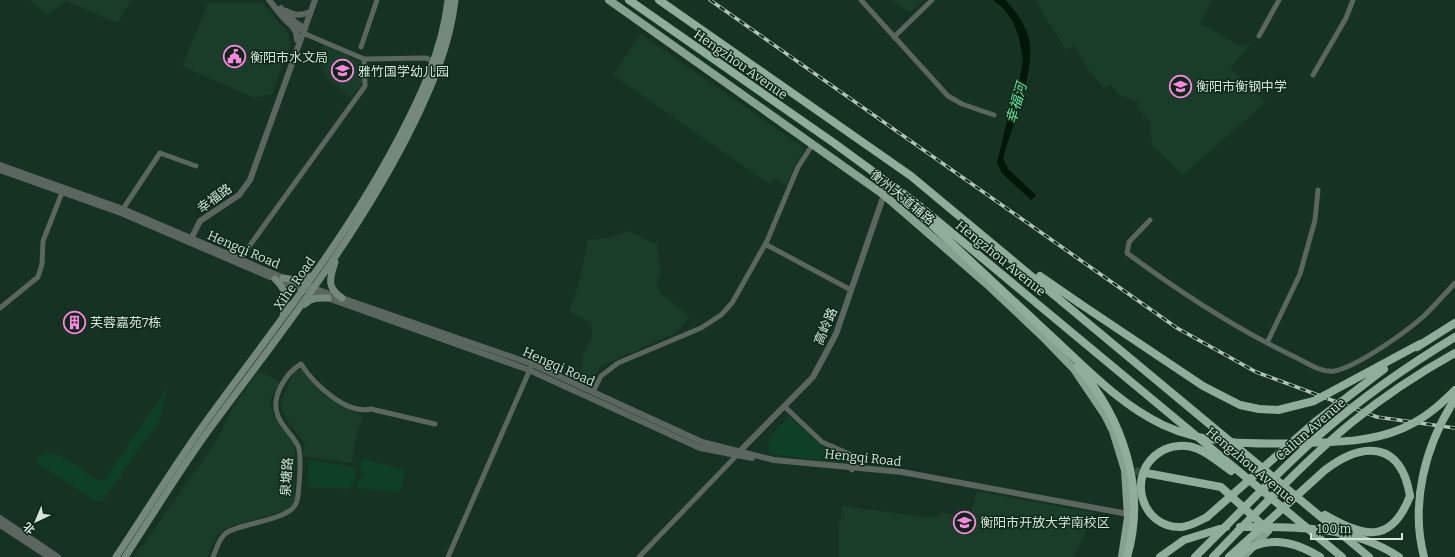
<svg xmlns="http://www.w3.org/2000/svg" width="1455" height="557" font-family="Bitter,'Noto Sans SC',serif">
<style>
.built{fill:#1a3d29}
.green{fill:#0e4027}
.water{fill:#001607}
.lines{fill:none;stroke-linecap:round;stroke-linejoin:round}
.trunk-tunnel{stroke:#334d3e;stroke-width:8;stroke-dasharray:8 4;stroke-linecap:butt}
.minor{stroke:#5a665e;stroke-width:5}
.tertiary{stroke:#5a665e;stroke-width:6}
.secondary{stroke:#74887b;stroke-width:7}
.primary{stroke:#87a190;stroke-width:8}
.trunk{stroke:#90ac9a;stroke-width:8}
.rail-casing{stroke:#b1c3b7;stroke-width:3.5}
.rail{stroke:#0c2818;stroke-width:2;stroke-dasharray:6;stroke-linecap:butt}
.trunk-bridge{stroke:#90ac9a;stroke-width:8}
.labels{text-anchor:middle;stroke-width:3;stroke-linejoin:round;paint-order:stroke}
.poi-label{font-size:13px;fill:#d5e5da;stroke:#0c2818;text-anchor:start}
.street-label{font-size:13px;fill:#d5e5da;stroke:#0c2818}
.water-label{font-size:14px;font-style:italic;fill:#67e39f;stroke:#0c2818}
</style>
<rect width="100%" height="100%" fill="#163222"/>
<!-- built -->
<path class="built" d="M30,0h101l-14,23 -51,-22 -19,14z
M892,0h31l-12,12 -5,-1z
M1035,0h178l-13,23 38,22 13,-1 -21,24 36,34 -83,73 -31,-30 -2,-21 -4,-8 -9,-8 2,-5 -21,-9 -8,-10 -6,4 -15,-17 -15,-26 -8,5z
M208,3h55l27,33 -2,4 3,2 -19,52 -18,4 -72,-32z
M641,34l164,115 -11,17 -7,20 -13,-8 -5,6 -156,-109z
M325,44l36,19 2,18 -12,17 -23,-18 -12,-23z
M629,231l28,14 4,28 -5,8 3,11 31,25 -16,17 -73,32 -9,14 -13,-5 5,-18 -1,-2 10,-19 -1,-7 -3,-6 -7,-5 -13,-6 10,-30 9,-42 20,-2z
M302,369l18,20 19,15 24,12 -9,28 -2,19 -50,-7 3,-12 -20,-26 -5,-14 14,-32z
M259,370l21,13 -9,16 -1,6 3,8 20,30 2,7 -1,53 -9,8 -57,16 -10,7 -11,23h-73l81,-114 19,-38z
M977,491l118,22 -21,44h-235v-32l4,-19 82,11h11l5,-5 29,6z"/>
<!-- green -->
<path class="green" d="M170,383l-7,18 -3,20 -10,15 -7,6 -39,58 -9,1 -59,-39 3,-6 14,-3 8,3 38,25 6,-2z
M789,416l30,28 30,14v7l-80,-12v-16z
M362,459l43,11 -5,22 -44,-4 2,-8 6,-3v-5l-4,-2z
M309,460l40,6 7,5c-1,8 -1,14 -9,18l-40,-2z"/>
<!-- water -->
<path class="water" d="M993,0h12c11,11 20,24 24,39 7,31 -17,87 -26,119l5,11 28,26 -5,5 -29,-27 -5,-10 13,-55 8,-21 5,-27 -4,-23 -6,-15 -10,-14z"/>
<g class="lines">
<!-- trunk-tunnel -->
<path class="trunk-tunnel" d="M1135,471l11,2"/>
<!-- minor -->
<path class="minor" d="M861,0l87,96 14,8 32,11
M303,33l61,26 61,-1 10,3
M1259,36l20,-36
M894,37l38,-37
M361,47l16,-47
M1313,75l33,-57 7,-18
M121,212l39,-59 36,13
M1150,220l-21,22 -2,11c54,40 107,75 168,104 11,5 26,16 39,14 23,-4 72,-39 90,-55 11,-11 21,-22 31,-33
M765,244l86,46
M240,259l125,-173 -1,-27
M0,308l38,-31 4,-13 1,-23 20,-51
M1267,343l33,-69 15,-54 3,-30
M593,392l8,-16 17,-13 83,-35 20,-13 11,-12 35,-62 31,-74 15,-23
M785,407l37,35 32,14 -2,14
M213,557c3,-7 6,-19 13,-24 16,-11 66,-12 71,-32 2,-10 5,-46 1,-55 -5,-11 -16,-19 -20,-30 -8,-19 8,-43 23,-52 13,20 45,51 70,45l64,15
M448,557l83,-190
M639,557l99,-103"/>
<!-- tertiary -->
<path class="tertiary" d="M269,0c8,9 22,33 36,29
M281,8l14,14 10,7
M286,11c8,4 13,5 21,2
M292,26l4,6 1,8
M0,165l123,44 163,70
M0,170l121,43 149,64
M190,241l10,-20 39,-26 11,-15 65,-180
M280,281l249,89 171,78 52,10
M310,287l222,77 170,78 72,18 128,12 226,42
M740,451l73,-74 23,-43 52,-151
M0,518l58,39
M0,525l49,32"/>
<!-- secondary -->
<path class="secondary" d="M335,262c-5,16 -9,25 7,36
M283,278l20,3 8,-5
M275,279c12,11 13,22 8,37
M305,304c7,-7 15,-6 23,-6
M116,557c30,-45 58,-91 89,-134 66,-91 136,-177 189,-276 25,-47 48,-94 54,-147
M125,557c29,-44 57,-91 89,-134 72,-97 148,-193 201,-302 19,-40 35,-77 40,-121"/>
<!-- primary -->
<path class="primary" d="M609,0l275,195 105,91 53,50 32,33 31,46 8,16 12,39 3,47 -6,40
M1243,557l25,-26"/>
<!-- trunk -->
<path class="trunk" d="M629,0l205,143 82,60 426,354
M659,0l252,176 458,381
M904,199l146,136
M1040,276l39,27
M1146,473l75,14 47,43
M1325,515c38,22 66,30 85,-19
M1207,517c-8,4 -16,9 -25,10 -42,2 -56,-54 -22,-75 11,-7 26,-8 38,-3 12,5 23,15 33,22
M1195,557l26,-26
M1213,557l25,-26"/>
<defs>
<path id="rail" d="M710,0l467,328 79,44 121,45 78,11"/>
</defs>
<!-- rail casing -->
<use href="#rail" class="rail-casing"/>
<!-- rail -->
<use href="#rail" class="rail"/>
<!-- trunk-bridge -->
<path class="trunk-bridge" d="M1079,303l124,83 37,19 19,4 19,1 36,-9 106,-57
M1050,335c36,33 69,69 113,90 45,21 93,19 140,18 34,-1 67,-1 98,-14 22,-9 38,-23 54,-39
M1417,347l38,-24
M1078,367c45,51 69,123 49,190
M1207,517l108,-95 69,-53
M1240,527c55,0 111,-2 159,30
M1221,531c34,-34 67,-69 103,-100 40,-35 85,-66 131,-94
M1238,531c37,-37 73,-75 113,-108 32,-26 68,-50 104,-70
M1160,557l24,-17 42,-13
M1229,557l96,-87c38,-29 76,-29 85,26
M1235,557c29,-22 56,-18 85,0
M1424,557c-14,-54 1,-111 31,-158"/>
</g>
<!-- icons -->
<defs>
<symbol id="civic-ring" viewBox="-11 -11 22 22"><circle r="9.5" fill="#0c2818" stroke="#fe86e1" stroke-width="1.5"/><path d="M-.6-6.5H3V-4.5H.6V-3L4-1V1h2V6H-6V1h2V-1L-.6-3ZM-1.2 2.5V6h2.4V2.5Z" fill="#fe86e1"/></symbol>
<symbol id="school-ring" viewBox="-11 -11 22 22"><circle r="9.5" fill="#0c2818" stroke="#fe86e1" stroke-width="1.5"/><path d="M0-5L7-2L0 1L-7-2ZM-4 1L0 2.5L4 1V4Q0 6-4 4Z" fill="#fe86e1"/></symbol>
<symbol id="building-ring" viewBox="-11 -11 22 22"><circle r="9.5" fill="#0c2818" stroke="#fe86e1" stroke-width="1.5"/><path d="M-4-6H4V6H1V3H-1V6H-4ZM-2.5-4.3h1.7v1.8h-1.7ZM.8-4.3h1.7v1.8H.8ZM-2.5-1h1.7V.8h-1.7ZM.8-1h1.7V.8H.8Z" fill="#fe86e1"/></symbol>
<symbol id="university-ring" viewBox="-11 -11 22 22"><circle r="9.5" fill="#0c2818" stroke="#fe86e1" stroke-width="1.5"/><path d="M0-5L7-2L0 1L-7-2ZM-4 1L0 2.5L4 1V4Q0 6-4 4Z" fill="#fe86e1"/></symbol>
</defs>
<g fill-rule="evenodd">
<use href="#civic-ring" x="222" y="44" width="25" height="25"/>
<use href="#school-ring" x="330" y="58" width="25" height="25"/>
<use href="#school-ring" x="1168" y="74" width="25" height="25"/>
<use href="#building-ring" x="62" y="310" width="25" height="25"/>
<use href="#university-ring" x="952" y="510" width="25" height="25"/>
</g>
<g class="labels">
<!-- poi labels -->
<g class="poi-label">
<text x="250" y="62">衡阳市水文局</text>
<text x="358" y="76">雅竹国学幼儿园</text>
<text x="1196" y="91">衡阳市衡钢中学</text>
<text x="90" y="327">芙蓉嘉苑7栋</text>
<text x="980" y="527">衡阳市开放大学南校区</text>
</g>
<!-- street labels -->
<g class="street-label">
<text transform="translate(741 64) rotate(35)" y="5">Hengzhou Avenue</text>
<text transform="translate(903 197) rotate(39)" y="5">衡州大道辅路</text>
<text transform="translate(214 198) rotate(-36)" y="5">幸福路</text>
<text transform="translate(244 249) rotate(23)" y="5">Hengqi Road</text>
<text transform="translate(1001 258) rotate(39)" y="5">Hengzhou Avenue</text>
<text transform="translate(294 283) rotate(-55)" y="5">Xihe Road</text>
<text transform="translate(825 326) rotate(-67)" y="5">高岭路</text>
<text transform="translate(559 366) rotate(24)" y="5">Hengqi Road</text>
<text transform="translate(1310 429) rotate(-41)" y="5">Cailun Avenue</text>
<text transform="translate(863 457) rotate(6)" y="5">Hengqi Road</text>
<text transform="translate(1251 465) rotate(40)" y="5">Hengzhou Avenue</text>
<text transform="translate(286 477) rotate(-86)" y="5">泉塘路</text>
</g>
<!-- water labels -->
<g class="water-label">
<text transform="translate(1016 103) rotate(-74)" y="5">幸福河</text>
</g>
</g>
<!-- north arrow -->
<g transform="translate(36 521) rotate(224)" stroke="#0c2818" stroke-width="3" paint-order="stroke">
<path d="M0-3L7 15L0 10L-7 15Z" fill="#d5e5da"/>
<text y="-6" font-size="11" font-weight="bold" text-anchor="middle" fill="#d5e5da">北</text>
</g>
<!-- scale -->
<path d="M1311 533v6h91v-6" fill="none" stroke="#d5e5da" stroke-width="2"/>
<text x="1317" y="533" font-size="12" fill="#d5e5da" stroke="#0c2818" stroke-width="3" paint-order="stroke">100 m</text>
</svg>
